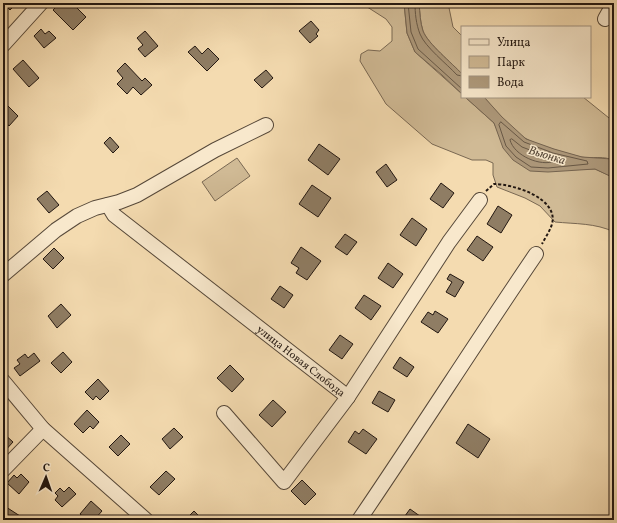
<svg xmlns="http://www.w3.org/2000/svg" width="617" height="523" font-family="Vollkorn,serif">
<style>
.green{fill:#d0ba95;stroke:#796853}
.water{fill:#ad987a;stroke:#756450}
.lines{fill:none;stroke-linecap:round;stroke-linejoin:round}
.shore{stroke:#685846;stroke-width:1}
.building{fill:#8f7d64;stroke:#221711}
.minor-casing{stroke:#564839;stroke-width:16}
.path{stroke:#221711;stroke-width:2;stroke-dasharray:3 2;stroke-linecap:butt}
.minor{stroke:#f8e8cc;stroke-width:14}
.labels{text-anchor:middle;stroke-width:3;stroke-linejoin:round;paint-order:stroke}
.street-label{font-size:11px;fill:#221711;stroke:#f8e8cc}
.water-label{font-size:12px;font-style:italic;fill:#5a4b3b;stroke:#f8e8cc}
</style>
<rect width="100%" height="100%" fill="#f4dbb0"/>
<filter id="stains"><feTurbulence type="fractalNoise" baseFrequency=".005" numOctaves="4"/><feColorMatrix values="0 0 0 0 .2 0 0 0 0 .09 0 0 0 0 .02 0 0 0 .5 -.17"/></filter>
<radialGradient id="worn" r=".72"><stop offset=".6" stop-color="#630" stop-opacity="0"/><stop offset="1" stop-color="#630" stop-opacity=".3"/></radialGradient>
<!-- green -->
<path class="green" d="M361,3h43l3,30 8,19 47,42v3h3l29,26 5,11 79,35h17l18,8 1,55c-18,-9 -39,-8 -59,-10l-15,-16 -15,-8 -28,-11 -4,-12v-12l-7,-3h-14l-40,-16 -46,-40 -26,-43 1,-7 7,-4 12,1 12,-10v-14l-6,-8z
M419,3h29l5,24 9,9v38c-10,-11 -34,-30 -39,-43 -3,-9 -3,-18 -4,-28z
M484,97h99l31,25v39c-9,-6 -23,-2 -33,-4 -13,-3 -45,-12 -56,-19 -14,-9 -30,-28 -41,-41z
M237,158l13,18 -35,25 -13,-19z"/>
<!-- water -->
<path class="water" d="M404,3h15c1,10 1,19 4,28 5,13 29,32 39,43v20l-20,-19 -27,-23 -8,-19z
M465,97h19l18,20 24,22 28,10 28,8 30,2 2,2v17l-19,-9 -47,3 -18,-1 -17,-11 -10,-12 -9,-25z"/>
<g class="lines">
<!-- shore -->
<path class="shore" d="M408,3l3,29 7,17 44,40
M415,3c0,10 1,21 5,31 5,13 27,30 37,41l5,1
M501,122l23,20 29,11 34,8 1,3 -40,4 -17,-1 -15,-10 -10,-11 -7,-21z
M512,139l10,8 32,12 1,2c-14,6 -41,-5 -45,-21z"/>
</g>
<!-- building -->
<path class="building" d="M3,3h14l-7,7z
M60,3h12l14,14 -13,13 -20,-20z
M311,21l8,9 -3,4 2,2 -8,7 -11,-12z
M41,29l4,5 4,-3 7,7 -12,10 -10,-12z
M145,31l13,15 -13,11 -7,-8 5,-4 -6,-7z
M195,46l7,8 6,-6 11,11 -12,12 -19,-19z
M23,60l16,18 -10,9 -16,-18z
M125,63l17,18 3,-3 7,7 -11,10 -8,-8 -6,7 -10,-10 6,-6 -6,-7z
M266,70l7,8 -11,10 -8,-8z
M3,101l15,15 -9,10 -6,-7z
M110,137l9,10 -6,6 -9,-10z
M319,144l21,15 -12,16 -20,-15z
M386,164l11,16 -10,7 -11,-15z
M441,183l13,10 -11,15 -13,-9z
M312,185l19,13 -13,19 -19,-13z
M47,191l12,14 -10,8 -12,-14z
M498,206l14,9 -11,18 -14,-9z
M412,218l15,11 -11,17 -16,-11z
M345,234l12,8 -10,13 -12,-8z
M477,236l16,11 -10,14 -16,-11z
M301,247l20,14 -14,19 -11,-7 3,-5 -8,-5z
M54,248l10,10 -11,11 -10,-10z
M388,263l15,11 -10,14 -15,-10z
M450,274l14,8 -9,15 -9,-5 6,-10 -5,-3z
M280,286l13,9 -9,13 -13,-9z
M364,295l17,11 -10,14 -16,-12z
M61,304l10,11 -14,13 -9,-12z
M435,311l13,8 -10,14 -17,-11 7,-10 5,3z
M340,335l13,9 -11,15 -13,-9z
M63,352l9,10 -11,11 -10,-10z
M34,353l6,8 -20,15 -6,-8 6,-4 -3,-4 8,-6 3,4z
M400,357l14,10 -7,10 -14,-9z
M230,365l14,14 -12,13 -15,-14z
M98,379l11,12 -9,9 -4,-4 -3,4 -8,-8z
M379,391l16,9 -7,12 -16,-9z
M273,400l13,12 -14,15 -13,-12z
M87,410l12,12 -6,7 -3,-3 -7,7 -9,-9z
M468,424l22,15 -12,19 -22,-15z
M174,428l9,9 -13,12 -8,-10z
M363,429l14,10 -11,15 -18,-12 7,-11 4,3z
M3,433l10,9 -10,11z
M121,435l9,9 -12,12 -9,-9z
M166,471l9,8 -16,16 -9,-8z
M21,474l8,8 -10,12 -12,-11 7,-8 3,3z
M302,480l14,14 -11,11 -14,-14z
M69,487l7,7 -14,13 -7,-7 3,-4 -3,-3 5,-5 4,4z
M91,501l11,10 -8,9h-7l-7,-6z
M3,505l17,11 -3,4h-14z
M410,509l14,10 -1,1h-21z
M194,511l9,9h-18z"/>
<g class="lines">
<defs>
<g id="minor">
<path d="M605,19l9,-16"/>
<path d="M3,45l38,-42"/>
<path id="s1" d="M108,205l6,10 234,182 101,-155 31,-42"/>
<path d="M3,275l53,-45 21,-14 18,-8 24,-6 18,-7 78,-45 51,-25"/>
<path d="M3,381l40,48 103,91"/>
<path d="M224,413l60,69 64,-85"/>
<path d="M3,470l40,-41"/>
<path d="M359,520c60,-88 117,-178 177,-266"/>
</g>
</defs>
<!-- minor casing -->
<use href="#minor" class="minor-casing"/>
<!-- path -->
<path class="path" d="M486,191l8,-7c19,0 65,14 58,40 -2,7 -7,14 -10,20"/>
<!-- minor -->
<use href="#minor" class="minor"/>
</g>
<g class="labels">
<!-- street labels -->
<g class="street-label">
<text dy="4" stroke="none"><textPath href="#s1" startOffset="249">улица Новая Слобода</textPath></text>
</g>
<!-- water labels -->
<g class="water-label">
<text transform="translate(547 155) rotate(17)" y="4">Вьюнка</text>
</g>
</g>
<!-- margin -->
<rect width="617" height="523" fill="none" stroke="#f4dbb0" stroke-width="16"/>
<rect x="4" y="4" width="609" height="515" fill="none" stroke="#221711" stroke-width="2"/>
<rect x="8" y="8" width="601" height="507" fill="none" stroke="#221711"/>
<!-- legend -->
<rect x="461" y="26" width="130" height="72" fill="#f8e8cc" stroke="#a29481"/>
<rect x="469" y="39" width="20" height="6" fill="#f8e8cc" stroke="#a29481"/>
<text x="497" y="46" font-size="12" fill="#221711">Улица</text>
<rect x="469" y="56" width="20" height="12" fill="#d0ba95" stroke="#a29481"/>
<text x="497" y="66" font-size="12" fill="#221711">Парк</text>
<rect x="469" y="76" width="20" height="12" fill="#ad987a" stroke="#a29481"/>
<text x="497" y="86" font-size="12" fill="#221711">Вода</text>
<!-- north arrow -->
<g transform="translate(46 477) rotate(2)" stroke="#f8e8cc" stroke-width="3" paint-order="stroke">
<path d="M0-3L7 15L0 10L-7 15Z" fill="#221711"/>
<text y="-6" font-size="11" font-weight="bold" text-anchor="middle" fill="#221711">С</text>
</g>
<rect width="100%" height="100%" filter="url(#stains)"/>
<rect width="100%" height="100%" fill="url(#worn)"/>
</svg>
